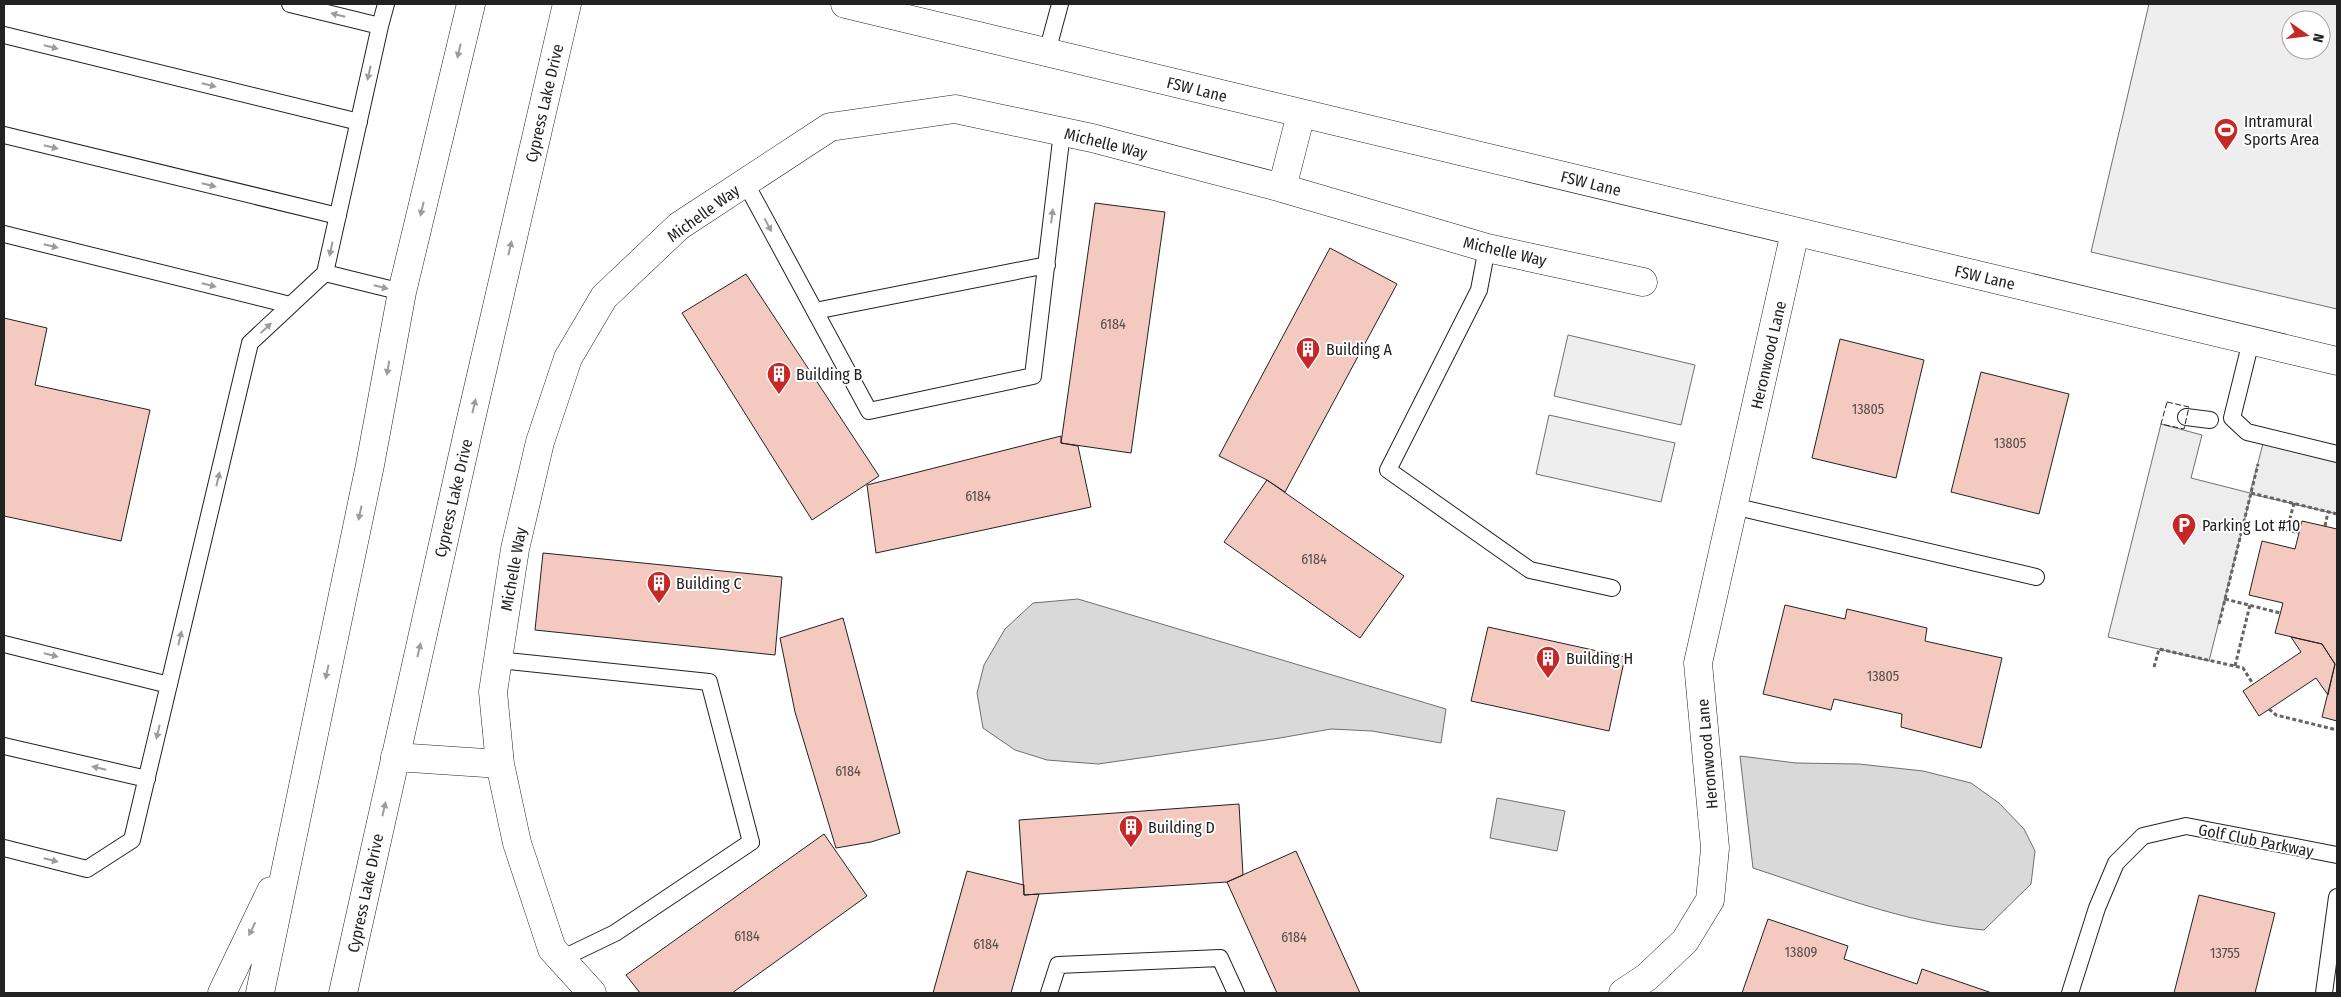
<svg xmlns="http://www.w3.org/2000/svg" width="2341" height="997" font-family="'Fira Sans Condensed',sans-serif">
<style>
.green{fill:#eee;stroke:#6f6f6f;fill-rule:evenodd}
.parking{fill:#ededed;stroke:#6f6f6f}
.water{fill:#d9d9d9;stroke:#6f6f6f}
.building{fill:#f3c9c0;stroke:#222}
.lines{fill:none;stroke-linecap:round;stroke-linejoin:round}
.lane-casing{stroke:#222;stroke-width:18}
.street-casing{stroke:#222;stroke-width:29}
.secondary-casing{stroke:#222;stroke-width:29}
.path{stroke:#646464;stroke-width:3;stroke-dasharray:4 2.5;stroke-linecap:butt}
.lane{stroke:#fff;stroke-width:16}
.street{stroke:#fff;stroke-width:28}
.secondary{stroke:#fff;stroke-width:28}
.fence{stroke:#222;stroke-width:1;stroke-dasharray:6 2.5;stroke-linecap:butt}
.oneway{fill:#9c9c9c}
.labels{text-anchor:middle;stroke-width:4;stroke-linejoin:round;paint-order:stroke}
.number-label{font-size:14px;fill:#564c4a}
.street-label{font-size:16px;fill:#222;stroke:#fff}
.poi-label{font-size:16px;fill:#222;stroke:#fff;text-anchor:start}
</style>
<rect width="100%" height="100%" fill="#fff"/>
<!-- green -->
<path class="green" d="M2149,4h188v305l-246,-57zM2291,20h30v30h-30z
M1568,335l127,30 -14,60 -127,-29z
M1549,415l126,28 -14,59 -125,-28z"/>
<!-- parking -->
<path class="parking" d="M2161,424l41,11 -11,43 59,15 15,-57 72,18v60l-86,-20 -42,167 -101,-24z"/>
<!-- water -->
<path class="water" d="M1078,599l368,110 -5,34 -69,-12 -41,-2 -51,9 -182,26 -51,-4 -32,-10 -32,-22 -6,-35 7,-28 21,-36 28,-26z
M1740,756l56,7 63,1 64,7 48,12 28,20 25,26 11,22 -4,33 -47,46c-80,-7 -155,-37 -231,-62z
M1497,798l68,13 -8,40 -67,-13z"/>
<!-- building -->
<path class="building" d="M1095,203l70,9 -34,241 -70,-10z
M1330,248l67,36 -112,208 -18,-12 -48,-24z
M746,274l133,202 -67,44 -130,-207z
M4,318l43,10 -12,57 115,25 -29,131 -117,-25z
M1840,339l84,21 -28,118 -84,-20z
M1981,372l88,22 -30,120 -88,-22z
M1061,436v7l17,3 13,61 -215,46 -9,-68z
M1267,480l137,96 -44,62 -136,-96z
M2302,521l35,8v192l-15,-4 13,-53 -13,-20 -47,-11 8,-30 -34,-8 13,-54 33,8z
M543,553l239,24 -7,78 -240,-25z
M1785,605l60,14 2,-10 80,19 -2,13 77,17 -21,90 -80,-21 1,-13 -68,-15 -3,11 -68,-16z
M843,618l57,215 -29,9 -35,6 -41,-136 -15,-74z
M1488,627l137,30 -16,74 -138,-30z
M2291,637l31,7 13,20 -7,31 -12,-17 -57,38 -16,-25 58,-39z
M1239,804l4,71 -16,7 -203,13 -5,-75z
M824,834l43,62 -135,97h-92l-14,-18z
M1296,851l64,142h-83l-50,-111z
M967,871l57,14v10l15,-1 -28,99h-78z
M2199,895l76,18 -20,80h-81z
M1768,919l80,27 -4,13 73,25 5,-15 70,24h-250z"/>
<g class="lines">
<defs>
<path id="lane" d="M290,4l90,22 6,-22
M4,35l355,87
M1047,52l13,-48
M4,135l334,81
M745,182l124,229 164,-35 29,-244
M4,234l286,71
M1487,248l-8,42 -91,180 142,100 82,18
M325,273l77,19
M815,311l232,-46
M2251,341l-19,77 15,14 90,22
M2186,417l24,3
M1733,506l303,71
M4,644l165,41
M498,660l211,22 42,160 -136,91 -54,26
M4,746l143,33
M4,848l83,21 45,-29 118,-497 75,-70 55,-247
M1049,993l9,-28 162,-7 16,35
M2070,993l27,-85 19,-45 27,-27 43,-10 151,29
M2324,993l13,-96"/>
<path id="street" d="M845,4l1492,357
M1282,188l19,-74
M395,757l105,7
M592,993l-40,-44 -35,-106 -17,-79 -7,-72 22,-143 25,-107 28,-84 36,-61 75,-71 151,-99 125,-18 137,29 190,50 205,60 156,34
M1623,993l24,-16 38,-36 25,-41 5,-52 -17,-185 97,-431"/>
<path id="secondary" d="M222,993l49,-102
M260,993l110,-528 32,-173 69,-288
M343,993l125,-561 99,-428"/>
</defs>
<!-- lane casing -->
<use href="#lane" class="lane-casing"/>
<!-- street casing -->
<use href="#street" class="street-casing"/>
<!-- secondary casing -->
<use href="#secondary" class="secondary-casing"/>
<!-- path -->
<path class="path" d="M2251,493l86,21
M2294,503l-7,27 12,3
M2325,526l3,-14
M2225,599l55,14
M2219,624l39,-160
M2235,666l15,-61
M2154,667l5,-18 84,19 10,16
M2269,709l7,6 61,15"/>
<!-- lane -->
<use href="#lane" class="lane"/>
<!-- street -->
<use href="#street" class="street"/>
<!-- secondary -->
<use href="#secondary" class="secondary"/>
<!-- fence -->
<path class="fence" d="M2167,402l22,5 -5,22 -23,-5z"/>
</g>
<!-- one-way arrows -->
<defs><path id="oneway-solid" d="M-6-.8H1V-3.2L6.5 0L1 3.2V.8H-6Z" transform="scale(1.25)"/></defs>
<g class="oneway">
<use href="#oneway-solid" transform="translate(338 15) rotate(-166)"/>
<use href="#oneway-solid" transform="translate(51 47) rotate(14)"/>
<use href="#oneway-solid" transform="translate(459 51) rotate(103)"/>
<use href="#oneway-solid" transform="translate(369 73) rotate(103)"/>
<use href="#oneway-solid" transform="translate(209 85) rotate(14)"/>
<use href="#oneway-solid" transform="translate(51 147) rotate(14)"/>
<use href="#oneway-solid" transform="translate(209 185) rotate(14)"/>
<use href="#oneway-solid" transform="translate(422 209) rotate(103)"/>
<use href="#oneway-solid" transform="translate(1052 216) rotate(-83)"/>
<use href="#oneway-solid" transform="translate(768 225) rotate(62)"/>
<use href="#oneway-solid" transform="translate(51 246) rotate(14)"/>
<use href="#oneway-solid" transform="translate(510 248) rotate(-77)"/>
<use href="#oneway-solid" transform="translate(331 249) rotate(102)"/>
<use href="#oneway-solid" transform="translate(209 285) rotate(14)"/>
<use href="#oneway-solid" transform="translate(381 287) rotate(14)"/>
<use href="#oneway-solid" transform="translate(266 328) rotate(-43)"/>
<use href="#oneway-solid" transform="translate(388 368) rotate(100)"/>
<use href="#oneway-solid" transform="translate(474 406) rotate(-77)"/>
<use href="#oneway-solid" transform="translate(218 479) rotate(-77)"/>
<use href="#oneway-solid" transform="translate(360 513) rotate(102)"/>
<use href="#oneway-solid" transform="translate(180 638) rotate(-77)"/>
<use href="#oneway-solid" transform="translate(419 650) rotate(-77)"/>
<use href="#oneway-solid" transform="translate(51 655) rotate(14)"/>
<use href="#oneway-solid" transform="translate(327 672) rotate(102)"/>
<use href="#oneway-solid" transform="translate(158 732) rotate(103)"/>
<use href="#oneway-solid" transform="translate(99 768) rotate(-167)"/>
<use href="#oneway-solid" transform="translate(384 809) rotate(-77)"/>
<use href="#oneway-solid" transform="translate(51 860) rotate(14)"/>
<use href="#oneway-solid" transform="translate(252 929) rotate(116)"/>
</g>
<!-- icons -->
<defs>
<symbol id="stadium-pin" viewBox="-11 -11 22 30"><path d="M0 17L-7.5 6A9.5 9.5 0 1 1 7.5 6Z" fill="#c62828" stroke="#fff"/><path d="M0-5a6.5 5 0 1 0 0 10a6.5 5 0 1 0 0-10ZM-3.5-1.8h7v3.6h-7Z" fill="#fff"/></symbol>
<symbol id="building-pin" viewBox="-11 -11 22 30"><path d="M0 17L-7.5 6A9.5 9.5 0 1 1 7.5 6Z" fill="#c62828" stroke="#fff"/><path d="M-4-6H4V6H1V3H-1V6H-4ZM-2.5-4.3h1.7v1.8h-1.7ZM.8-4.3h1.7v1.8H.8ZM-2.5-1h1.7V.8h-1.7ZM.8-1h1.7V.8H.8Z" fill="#fff"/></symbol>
<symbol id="parking-pin" viewBox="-11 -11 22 30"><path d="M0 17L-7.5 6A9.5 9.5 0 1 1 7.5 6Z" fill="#c62828" stroke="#fff"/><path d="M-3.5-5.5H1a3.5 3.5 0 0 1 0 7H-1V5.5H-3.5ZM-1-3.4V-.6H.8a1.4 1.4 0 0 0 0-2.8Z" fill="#fff"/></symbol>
</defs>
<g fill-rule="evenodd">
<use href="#stadium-pin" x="2212" y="116" width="28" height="38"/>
<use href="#building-pin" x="1294" y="335" width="28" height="38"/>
<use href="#building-pin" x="765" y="360" width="28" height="38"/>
<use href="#parking-pin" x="2170" y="511" width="28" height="38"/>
<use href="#building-pin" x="645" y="569" width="28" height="38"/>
<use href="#building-pin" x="1534" y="644" width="28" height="38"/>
<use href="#building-pin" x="1117" y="813" width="28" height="38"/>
</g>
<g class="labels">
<!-- number labels -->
<g class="number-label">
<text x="1113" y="329">6184</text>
<text x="1868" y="414">13805</text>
<text x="2010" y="448">13805</text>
<text x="978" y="501">6184</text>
<text x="1314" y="564">6184</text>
<text x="1883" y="681">13805</text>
<text x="848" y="776">6184</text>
<text x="747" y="941">6184</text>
<text x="1294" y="942">6184</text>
<text x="986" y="949">6184</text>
<text x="1801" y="957">13809</text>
<text x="2225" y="958">13755</text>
</g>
<!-- street labels -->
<g class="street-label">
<text transform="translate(1197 89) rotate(14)" y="6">FSW Lane</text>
<text transform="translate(544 103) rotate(-77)" y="6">Cypress Lake Drive</text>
<text transform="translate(1106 143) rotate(14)" y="6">Michelle Way</text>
<text transform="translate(1591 183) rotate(14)" y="6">FSW Lane</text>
<text transform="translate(703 213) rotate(-36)" y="6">Michelle Way</text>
<text transform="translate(1505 251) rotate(13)" y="6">Michelle Way</text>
<text transform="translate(1985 277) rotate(13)" y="6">FSW Lane</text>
<text transform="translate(1768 355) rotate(-77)" y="6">Heronwood Lane</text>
<text transform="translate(453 498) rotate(-77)" y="6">Cypress Lake Drive</text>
<text transform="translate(513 569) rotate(-80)" y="6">Michelle Way</text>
<text transform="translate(1707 754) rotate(-95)" y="6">Heronwood Lane</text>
<text transform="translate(2256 840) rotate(11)" y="6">Golf Club Parkway</text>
<text transform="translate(365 893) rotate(-78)" y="6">Cypress Lake Drive</text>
</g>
<!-- poi labels -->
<g class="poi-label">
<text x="2244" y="127">Intramural<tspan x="2244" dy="18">Sports Area</tspan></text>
<text x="1326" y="355">Building A</text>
<text x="796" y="380">Building B</text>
<text x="2202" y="531">Parking Lot #10</text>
<text x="676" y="589">Building C</text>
<text x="1566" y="664">Building H</text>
<text x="1148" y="833">Building D</text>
</g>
</g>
<!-- border -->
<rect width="2341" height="997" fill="none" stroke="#222222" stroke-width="10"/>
<!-- north arrow -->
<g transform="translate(2306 35) rotate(104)"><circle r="24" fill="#ffffff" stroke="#a7a7a7"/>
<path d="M0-4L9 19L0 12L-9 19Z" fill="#c62828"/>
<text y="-8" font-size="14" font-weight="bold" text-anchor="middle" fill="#222222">N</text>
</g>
</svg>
